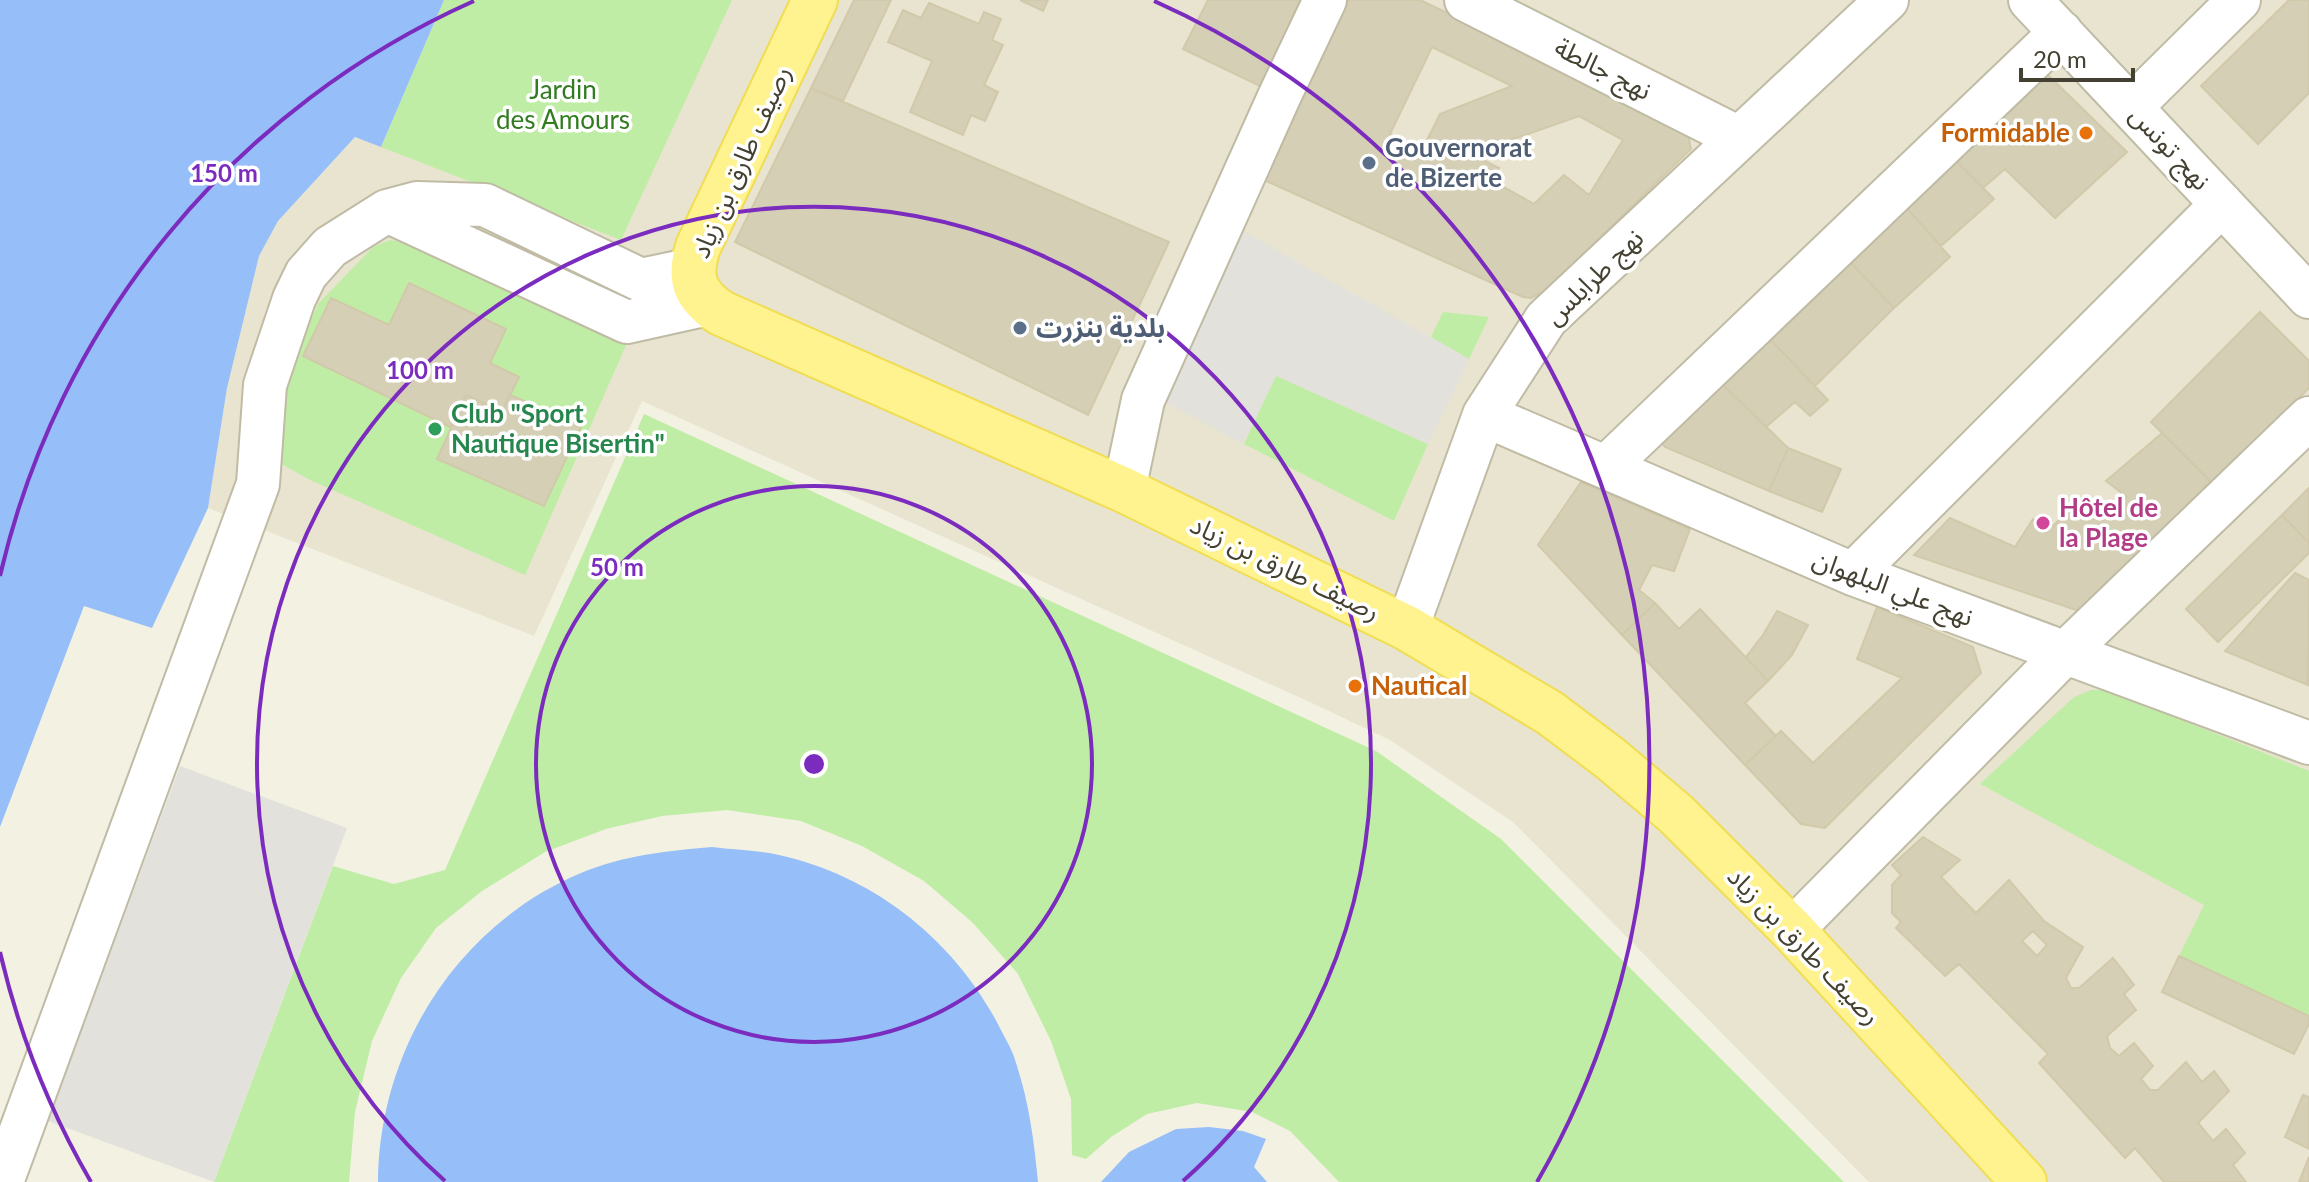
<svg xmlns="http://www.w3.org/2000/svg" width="2309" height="1182" font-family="Lato,'Noto Sans Arabic',sans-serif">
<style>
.residential{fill:#e8e4cf}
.green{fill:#c0eda5}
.parking{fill:#e3e1db}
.water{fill:#96bef8}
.building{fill:#d5cfb6;stroke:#d1c9a9;stroke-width:2;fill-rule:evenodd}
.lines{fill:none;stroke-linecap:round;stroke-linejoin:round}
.minor-casing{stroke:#bfbba4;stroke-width:46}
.major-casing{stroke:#f0dd53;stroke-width:48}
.minor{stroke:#fff;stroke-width:42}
.major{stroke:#fff38f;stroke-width:44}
.ring{fill:none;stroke:#7b2cbf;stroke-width:4}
.food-dot{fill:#e8710a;stroke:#fff;stroke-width:3}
.service-dot{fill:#5c6f8a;stroke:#fff;stroke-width:3}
.leisure-dot{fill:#2e9e5b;stroke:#fff;stroke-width:3}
.hotel-dot{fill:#d1479c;stroke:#fff;stroke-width:3}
.labels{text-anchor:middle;stroke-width:7;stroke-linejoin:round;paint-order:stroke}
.street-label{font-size:26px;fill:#454132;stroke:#fff}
.park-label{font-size:26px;fill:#327c20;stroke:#fff}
.food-label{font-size:26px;font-weight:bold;fill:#c56008;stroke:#fff;text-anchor:end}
.service-label{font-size:26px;font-weight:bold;fill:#4e5e75;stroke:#fff;text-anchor:start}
.leisure-label{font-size:26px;font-weight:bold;fill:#27864d;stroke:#fff;text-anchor:start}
.hotel-label{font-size:26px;font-weight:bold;fill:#b23c85;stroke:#fff;text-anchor:start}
.centre{fill:#7b2cbf;stroke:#fff;stroke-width:4}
.ring-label{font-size:24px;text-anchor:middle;font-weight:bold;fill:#7b2cbf;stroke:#fff;stroke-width:7;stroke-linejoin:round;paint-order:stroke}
</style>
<rect width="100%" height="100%" fill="#f3f1e2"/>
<!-- residential -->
<path class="residential" d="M444,0h1865v1182h-440l-356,-360 -123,-82 -78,-37 -670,-302 -108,235 -326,-128 19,-120 32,-132 19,-35 77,-84 26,9z"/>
<!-- green -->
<path class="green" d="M444,0h288l-111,240 -240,-93z
M390,240l17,3 220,100 -102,232 -215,-95 -32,-18 5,-77 35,-81 55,-57z
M1443,312l46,5 -20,42 -38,-22z
M1276,375l152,69 -34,77 -150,-77z
M644,414l732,337 125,88 343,343h-505l-49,-51 -38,-19 -55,-9 -50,11 -36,23 -25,22 -14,-4 -1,-56 -20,-58 -33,-67 -45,-51 -49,-42 -62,-35 -61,-25 -74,-11 -65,6 -56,13 -61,23 -63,39 -46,37 -35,50 -29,63 -17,71 -6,70h-135l119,-316 61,18 51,-14z
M2091,690h15l203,81v245l-130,-60 25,-51 -224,-121 94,-87z"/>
<!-- parking -->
<path class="parking" d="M1243,231l226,128 -41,85 -152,-68 -33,68 -76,-41z
M180,766l167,62 -133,354 -166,-61z"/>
<!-- water -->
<path class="water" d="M0,0h444l-63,147 -26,-10 -77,84 -19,35 -32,132 -19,120 -56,120 -68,-22 -84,221z
M712,847c22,3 46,3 67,8 96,21 178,87 222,175 5,10 12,21 15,33 13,39 18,78 22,119h-660c1,-133 79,-257 203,-309 43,-18 86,-22 131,-26z
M1209,1127l34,4 23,8 -12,28 13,15h-166l28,-30 47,-23z"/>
<!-- building -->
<path class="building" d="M854,0h37l-48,101 -32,-13z
M1020,0h28l-5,11z
M1208,0h97l-43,87 -79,-38z
M1348,0h72l266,125 5,24 -146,142 -14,7 -8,-1 -259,-117zM1432,47l80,39 -72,28 -19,38 -31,-18zM1579,116l44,24 -34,55 -25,-20 -30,29 -41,-23 6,-13 -28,-14z
M2289,0h20v93l-51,51 -57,-58z
M929,3l50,21 5,-12 17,7 -9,21 11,5 -19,40 14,7 -13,29 -14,-6 -8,20 -53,-23 22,-51 -44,-19 15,-32 18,8z
M2048,75l79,77 -72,66 -50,-49 -22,19 -29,-29z
M811,88l358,154 -81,173 -353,-173z
M1954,159l40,40 -53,47 -36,-40z
M1905,206l45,51 -56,51 -46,-48z
M1848,260l46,48 -79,78 -49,-51z
M409,283l97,46 -16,34 29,14 -17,35 -36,-17 -16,32 -147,-71 28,-58 58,27z
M2260,312l49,49v27l-96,96 -62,-62z
M1766,335l62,65 -18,16 -15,-14 -29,25 -48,-47z
M1718,380l70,68 -19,43 -104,-44 -4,-5z
M466,395l36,17 8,-17 72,30 -38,81 -107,-47z
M2162,433l51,51 -125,130 -174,-59 36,-37 65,29 18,-28 14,13 36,-36 23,21 21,-20 -21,-16z
M1788,448l53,21 -19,43 -53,-21z
M1581,482l109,47 -16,42 -22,-6 -13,25 16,13 -33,32 -84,-90z
M2309,488v55l-27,-28z
M2282,515l27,28v10l-91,89 -32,-33z
M2295,573l14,7 -1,105 -83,-34z
M1655,603l24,26 21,-20 68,72 -23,22 31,33 -31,29 -123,-130z
M1877,607l96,40 8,26 -156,155 -24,-4 -56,-59 36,-34 32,32 89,-85 -45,-19z
M1777,611l31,14 -16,30 -24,26 -22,-24 17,-22z
M1923,837l37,23 -19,17 35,36 33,-33 35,41 39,26 -17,31 5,10h8l34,-30 21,27 -10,9 12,16 -29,26 3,12 9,8 15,-13 19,23 -12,13 9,11h8l28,-28 16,20 12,-11 15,20 -31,32 15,18 13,-12 19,24 -12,12 13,17h-82l-29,-34 -10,10 -86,-95 9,-9 -89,-90 -14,12 -49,-48 5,-6 -9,-9v-28l9,-10 -9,-10zM2033,931l14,14 -10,11 -15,-15z
M2179,956l130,60v8l-15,30 -132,-62z
M2303,1095l6,2v52l-24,-12z
M2309,1157v25h-10z"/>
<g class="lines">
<defs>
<path id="minor" d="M1466,0l273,138
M2030,0l279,297
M2131,107l108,-107
M387,211l240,111 81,-18
M1484,415l369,159 456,169
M1606,467l455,-435
M1124,490l19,-90 136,-303 46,-97
M1853,574l369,-370
M1407,628l77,-213 62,-96 341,-319
M1792,930l272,-276 245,-236
M2,1182l256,-698 7,-99 29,-86 12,-25 24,-27 57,-36 30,-8 68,2 156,75 52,-11"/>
<path id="major" d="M815,0l-117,247c-10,31 -4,48 23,66l403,177 283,138 143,85 61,46 65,55 116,116 232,252"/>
</defs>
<!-- minor casing -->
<use href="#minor" class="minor-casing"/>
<!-- major casing -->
<use href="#major" class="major-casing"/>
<!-- minor -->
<use href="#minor" class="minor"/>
<!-- major -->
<use href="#major" class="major"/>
</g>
<!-- distance rings -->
<g class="ring">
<circle cx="814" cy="764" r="278"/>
<path d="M445 1181A557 557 0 1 1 1183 1181"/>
<path d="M91 1182A835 835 0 0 1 0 952M0 576A835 835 0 0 1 474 1M1154 1A835 835 0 0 1 1537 1182"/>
</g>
<!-- markers -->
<g class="food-dot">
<circle cx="2086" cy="133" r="8"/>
<circle cx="1355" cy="686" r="8"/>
</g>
<g class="service-dot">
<circle cx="1369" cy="163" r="8"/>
<circle cx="1020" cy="328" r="8"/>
</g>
<circle class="leisure-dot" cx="435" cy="429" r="8"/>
<circle class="hotel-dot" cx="2043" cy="523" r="8"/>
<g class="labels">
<!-- street labels -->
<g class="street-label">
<text transform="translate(1603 69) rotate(27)" y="9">نهج جالطة</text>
<text transform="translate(2170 148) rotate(47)" y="9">نهج تونس</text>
<text transform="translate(741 162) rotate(-66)" y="9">رصيف طارق بن زياد</text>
<text transform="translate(1594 277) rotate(-44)" y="9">نهج طرابلس</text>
<text transform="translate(1285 568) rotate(26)" y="9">رصيف طارق بن زياد</text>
<text transform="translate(1893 588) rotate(21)" y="9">نهج علي البلهوان</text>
<text transform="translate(1804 946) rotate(46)" y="9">رصيف طارق بن زياد</text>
</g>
<!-- park labels -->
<g class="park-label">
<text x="563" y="99">Jardin<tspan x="563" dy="30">des Amours</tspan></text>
</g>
<!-- food labels -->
<g class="food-label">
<text x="2070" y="142">Formidable</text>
<text x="1371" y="695" text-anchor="start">Nautical</text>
</g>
<!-- service labels -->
<g class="service-label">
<text x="1385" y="157">Gouvernorat<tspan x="1385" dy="30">de Bizerte</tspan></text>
<text x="1036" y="337">بلدية بنزرت</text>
</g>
<!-- leisure labels -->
<g class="leisure-label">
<text x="451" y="423">Club "Sport<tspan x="451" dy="30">Nautique Bisertin"</tspan></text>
</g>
<!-- hotel labels -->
<g class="hotel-label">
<text x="2059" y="517">Hôtel de<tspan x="2059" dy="30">la Plage</tspan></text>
</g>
</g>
<circle cx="814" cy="764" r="12" class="centre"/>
<g class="ring-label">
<text x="224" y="182">150 m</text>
<text x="420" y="379">100 m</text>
<text x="617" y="576">50 m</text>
</g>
<!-- scale -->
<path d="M2021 68v12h112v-12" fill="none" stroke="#454132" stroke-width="4"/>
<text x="2033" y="68" font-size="24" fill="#454132" stroke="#ffffff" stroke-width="6" paint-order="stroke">20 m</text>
</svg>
